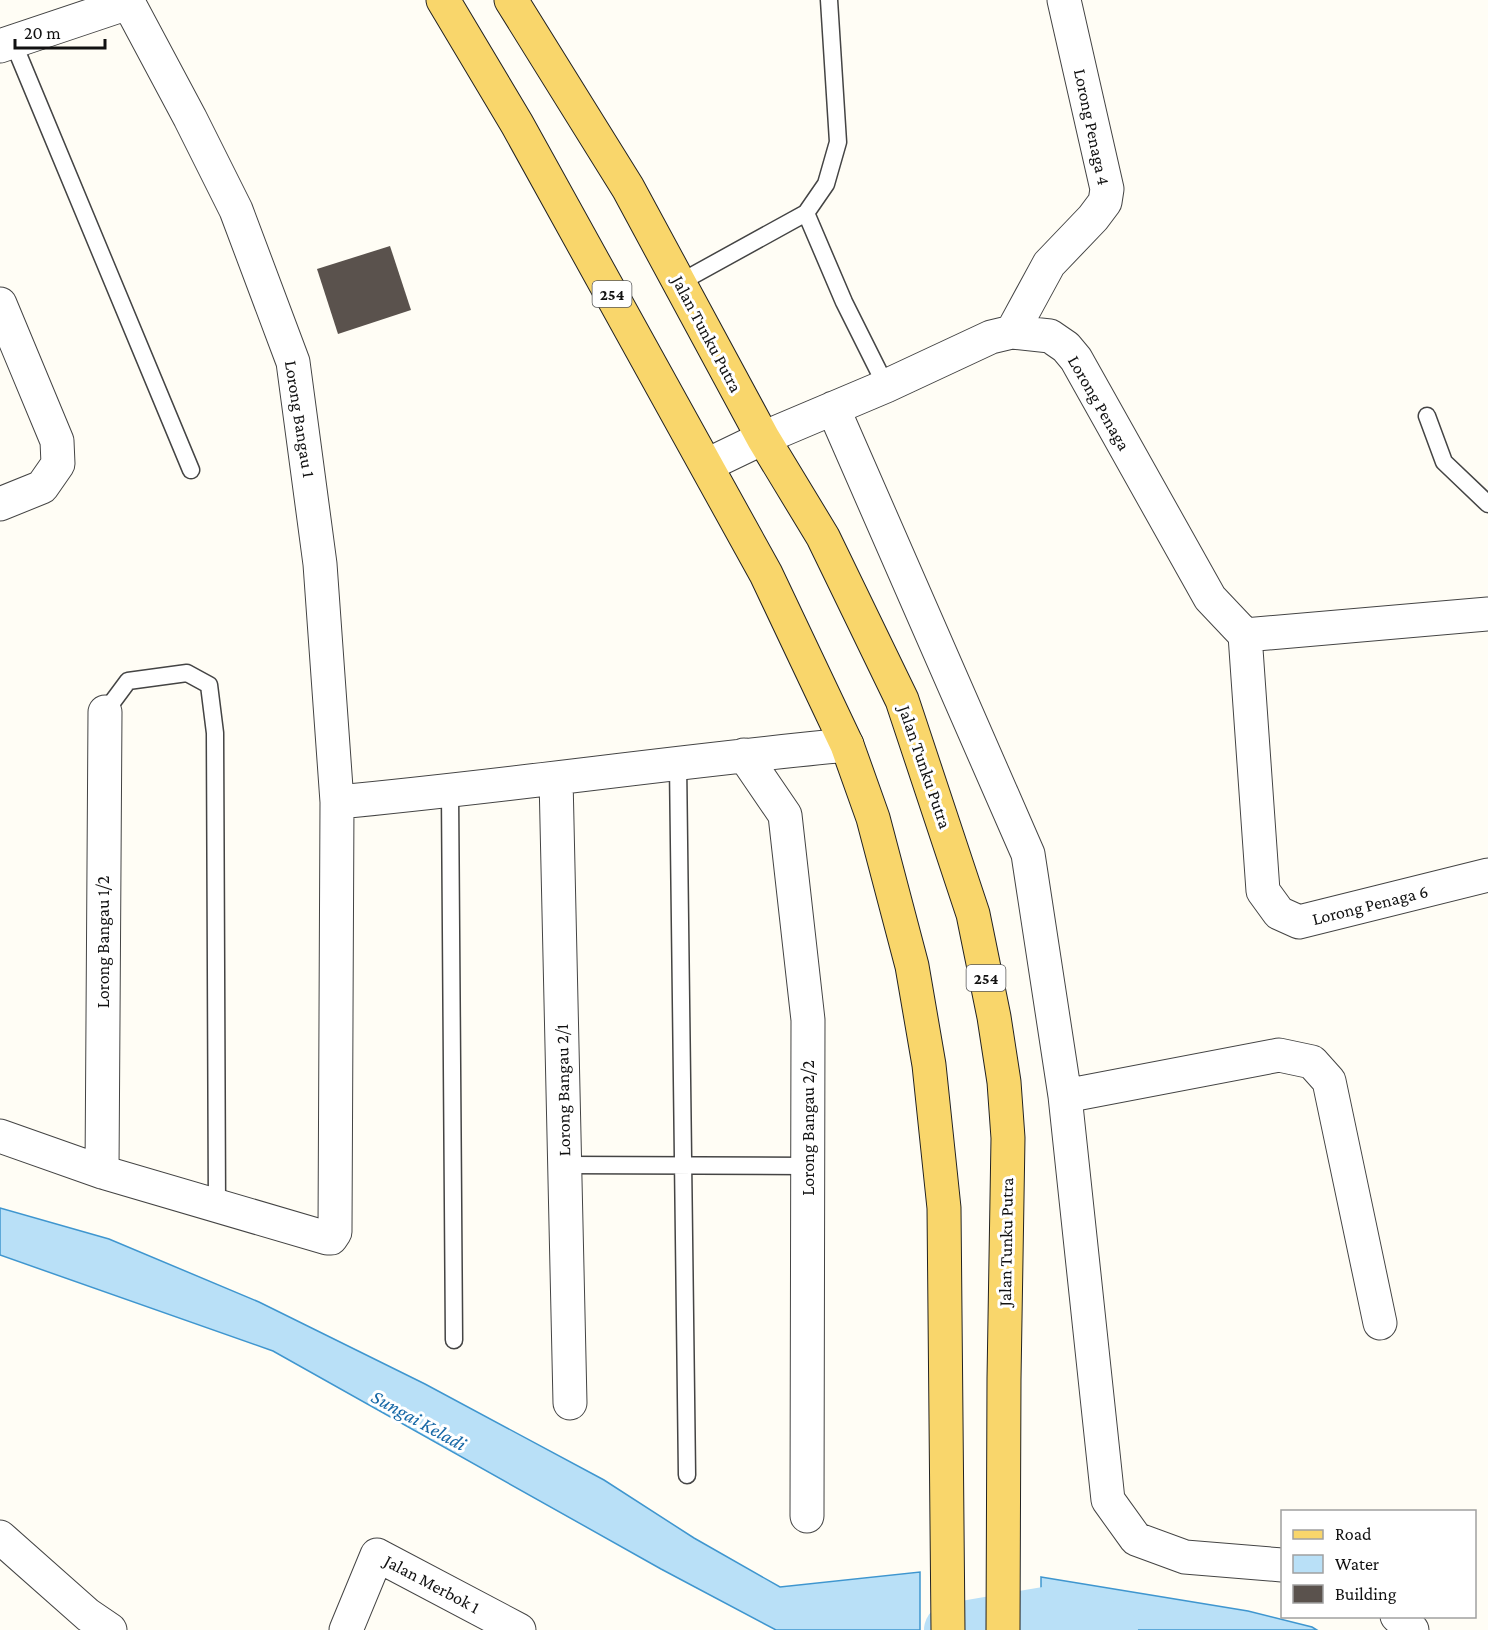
<svg xmlns="http://www.w3.org/2000/svg" width="1488" height="1630" font-family="'Crimson Pro',serif">
<style>
.water{fill:#b9e0f7;stroke:#3f96cf;stroke-width:1.5}
.lines{fill:none;stroke-linecap:round;stroke-linejoin:round}
.river{stroke:#b9e0f7;stroke-width:54}
.building{fill:#5a524d}
.lane-casing{stroke:#444;stroke-width:19}
.street-casing{stroke:#444;stroke-width:35}
.primary-casing{stroke:#222;stroke-width:35}
.lane{stroke:#fff;stroke-width:16}
.street{stroke:#fff;stroke-width:33}
.primary{stroke:#f9d66b;stroke-width:33}
.labels{text-anchor:middle;stroke-width:6;stroke-linejoin:round;paint-order:stroke}
.shield{fill:#fff;stroke:#585858;stroke-width:1.5}
.shield-label{font-size:16px;font-weight:bold;fill:#111}
.street-label{font-size:18px;fill:#111;stroke:#fff}
.water-label{font-size:20px;font-style:italic;fill:#1768a6;stroke:#fff}
</style>
<rect width="100%" height="100%" fill="#fffdf5"/>
<!-- water -->
<path class="water" d="M0,1208l109,31 150,63 166,82 179,96 90,58 86,49 140,-15v58h-144l-115,-61 -388,-218 -273,-96z
M1041,1577l207,34 64,16 5,3h-276z"/>
<g class="lines">
<!-- river -->
<path class="river" d="M951,1630l117,-20 43,20"/>
</g>
<!-- building -->
<path class="building" d="M390,246l21,64 -73,24 -21,-65z"/>
<g class="lines">
<defs>
<path id="lane" d="M13,42l178,428
M806,213l38,89 42,84
M679,283l127,-70 20,-29 12,-42 -9,-142
M1427,416l17,46 44,42
M105,712l23,-31 59,-8 22,12 6,48 2,474
M678,763l9,712
M450,792l4,548
M565,1165l243,1"/>
<path id="street" d="M0,46l128,-43
M0,304l57,137 1,23 -16,23 -42,17
M1012,332l37,-68 44,-46 12,-16 2,-13 -43,-189
M833,408l195,446 37,242 43,404 28,39 49,18 97,8
M707,465l56,-27 123,-52 105,-49 21,-5 38,4 16,11 10,12 134,239 35,37
M1245,635l18,256 16,22 20,9 189,-47
M1245,635l243,-21
M744,755l41,60 23,205 -1,496
M556,778l14,625
M337,802c171,-16 340,-41 510,-57
M1065,1096l214,-41 33,7 17,19 51,242
M0,1136l102,36 225,66h4l4,-6 2,-430 -17,-238 -27,-202 -57,-152 -46,-92 -63,-118
M102,1172l3,-460
M0,1537l88,78 22,15
M1397,1616l15,14
M346,1630l31,-75 142,75"/>
<path id="primary" d="M443,0l74,124 249,450 81,171 26,73 39,148 17,99 15,143 4,422
M511,0l117,188 135,250 60,99 79,163 71,214 21,103 10,65 4,56 -4,241 -1,251"/>
</defs>
<!-- lane casing -->
<use href="#lane" class="lane-casing"/>
<!-- street casing -->
<use href="#street" class="street-casing"/>
<!-- primary casing -->
<use href="#primary" class="primary-casing"/>
<!-- lane -->
<use href="#lane" class="lane"/>
<!-- street -->
<use href="#street" class="street"/>
<!-- primary -->
<use href="#primary" class="primary"/>
</g>
<g class="labels">
<!-- shield labels -->
<g class="shield">
<rect x="592.5" y="281" width="39" height="26" rx="4.5"/>
<rect x="966.5" y="965" width="39" height="26" rx="4.5"/>
</g>
<g class="shield-label">
<text x="612" y="300">254</text>
<text x="986" y="984">254</text>
</g>
<!-- street labels -->
<g class="street-label">
<text transform="translate(1092 127) rotate(78)" y="6">Lorong Penaga 4</text>
<text transform="translate(707 334) rotate(62)" y="6">Jalan Tunku Putra</text>
<text transform="translate(1099 403) rotate(60)" y="6">Lorong Penaga</text>
<text transform="translate(300 419) rotate(81)" y="6">Lorong Bangau 1</text>
<text transform="translate(925 767) rotate(71)" y="6">Jalan Tunku Putra</text>
<text transform="translate(1370 905) rotate(-14)" y="6">Lorong Penaga 6</text>
<text transform="translate(103 942) rotate(-90)" y="6">Lorong Bangau 1/2</text>
<text transform="translate(563 1090) rotate(-91)" y="6">Lorong Bangau 2/1</text>
<text transform="translate(808 1128) rotate(-90)" y="6">Lorong Bangau 2/2</text>
<text transform="translate(1006 1242) rotate(-89)" y="6">Jalan Tunku Putra</text>
<text transform="translate(432 1584) rotate(28)" y="6">Jalan Merbok 1</text>
</g>
<!-- water labels -->
<g class="water-label">
<text transform="translate(419 1420) rotate(29)" y="7">Sungai Keladi</text>
</g>
</g>
<!-- legend -->
<rect x="1281" y="1510" width="195" height="108" fill="#ffffff" stroke="#a0a0a0" stroke-width="1.5"/>
<rect x="1293" y="1530" width="30" height="9" fill="#f9d66b" stroke="#a0a0a0" stroke-width="1.5"/>
<text x="1335" y="1540" font-size="18" fill="#111111">Road</text>
<rect x="1293" y="1555" width="30" height="18" fill="#b9e0f7" stroke="#a0a0a0" stroke-width="1.5"/>
<text x="1335" y="1570" font-size="18" fill="#111111">Water</text>
<rect x="1293" y="1585" width="30" height="18" fill="#5a524d" stroke="#a0a0a0" stroke-width="1.5"/>
<text x="1335" y="1600" font-size="18" fill="#111111">Building</text>
<!-- scale -->
<path d="M15 39v9h90v-9" fill="none" stroke="#111111" stroke-width="3"/>
<text x="24" y="39" font-size="18" fill="#111111" stroke="#ffffff" stroke-width="4.5" paint-order="stroke">20 m</text>
</svg>
